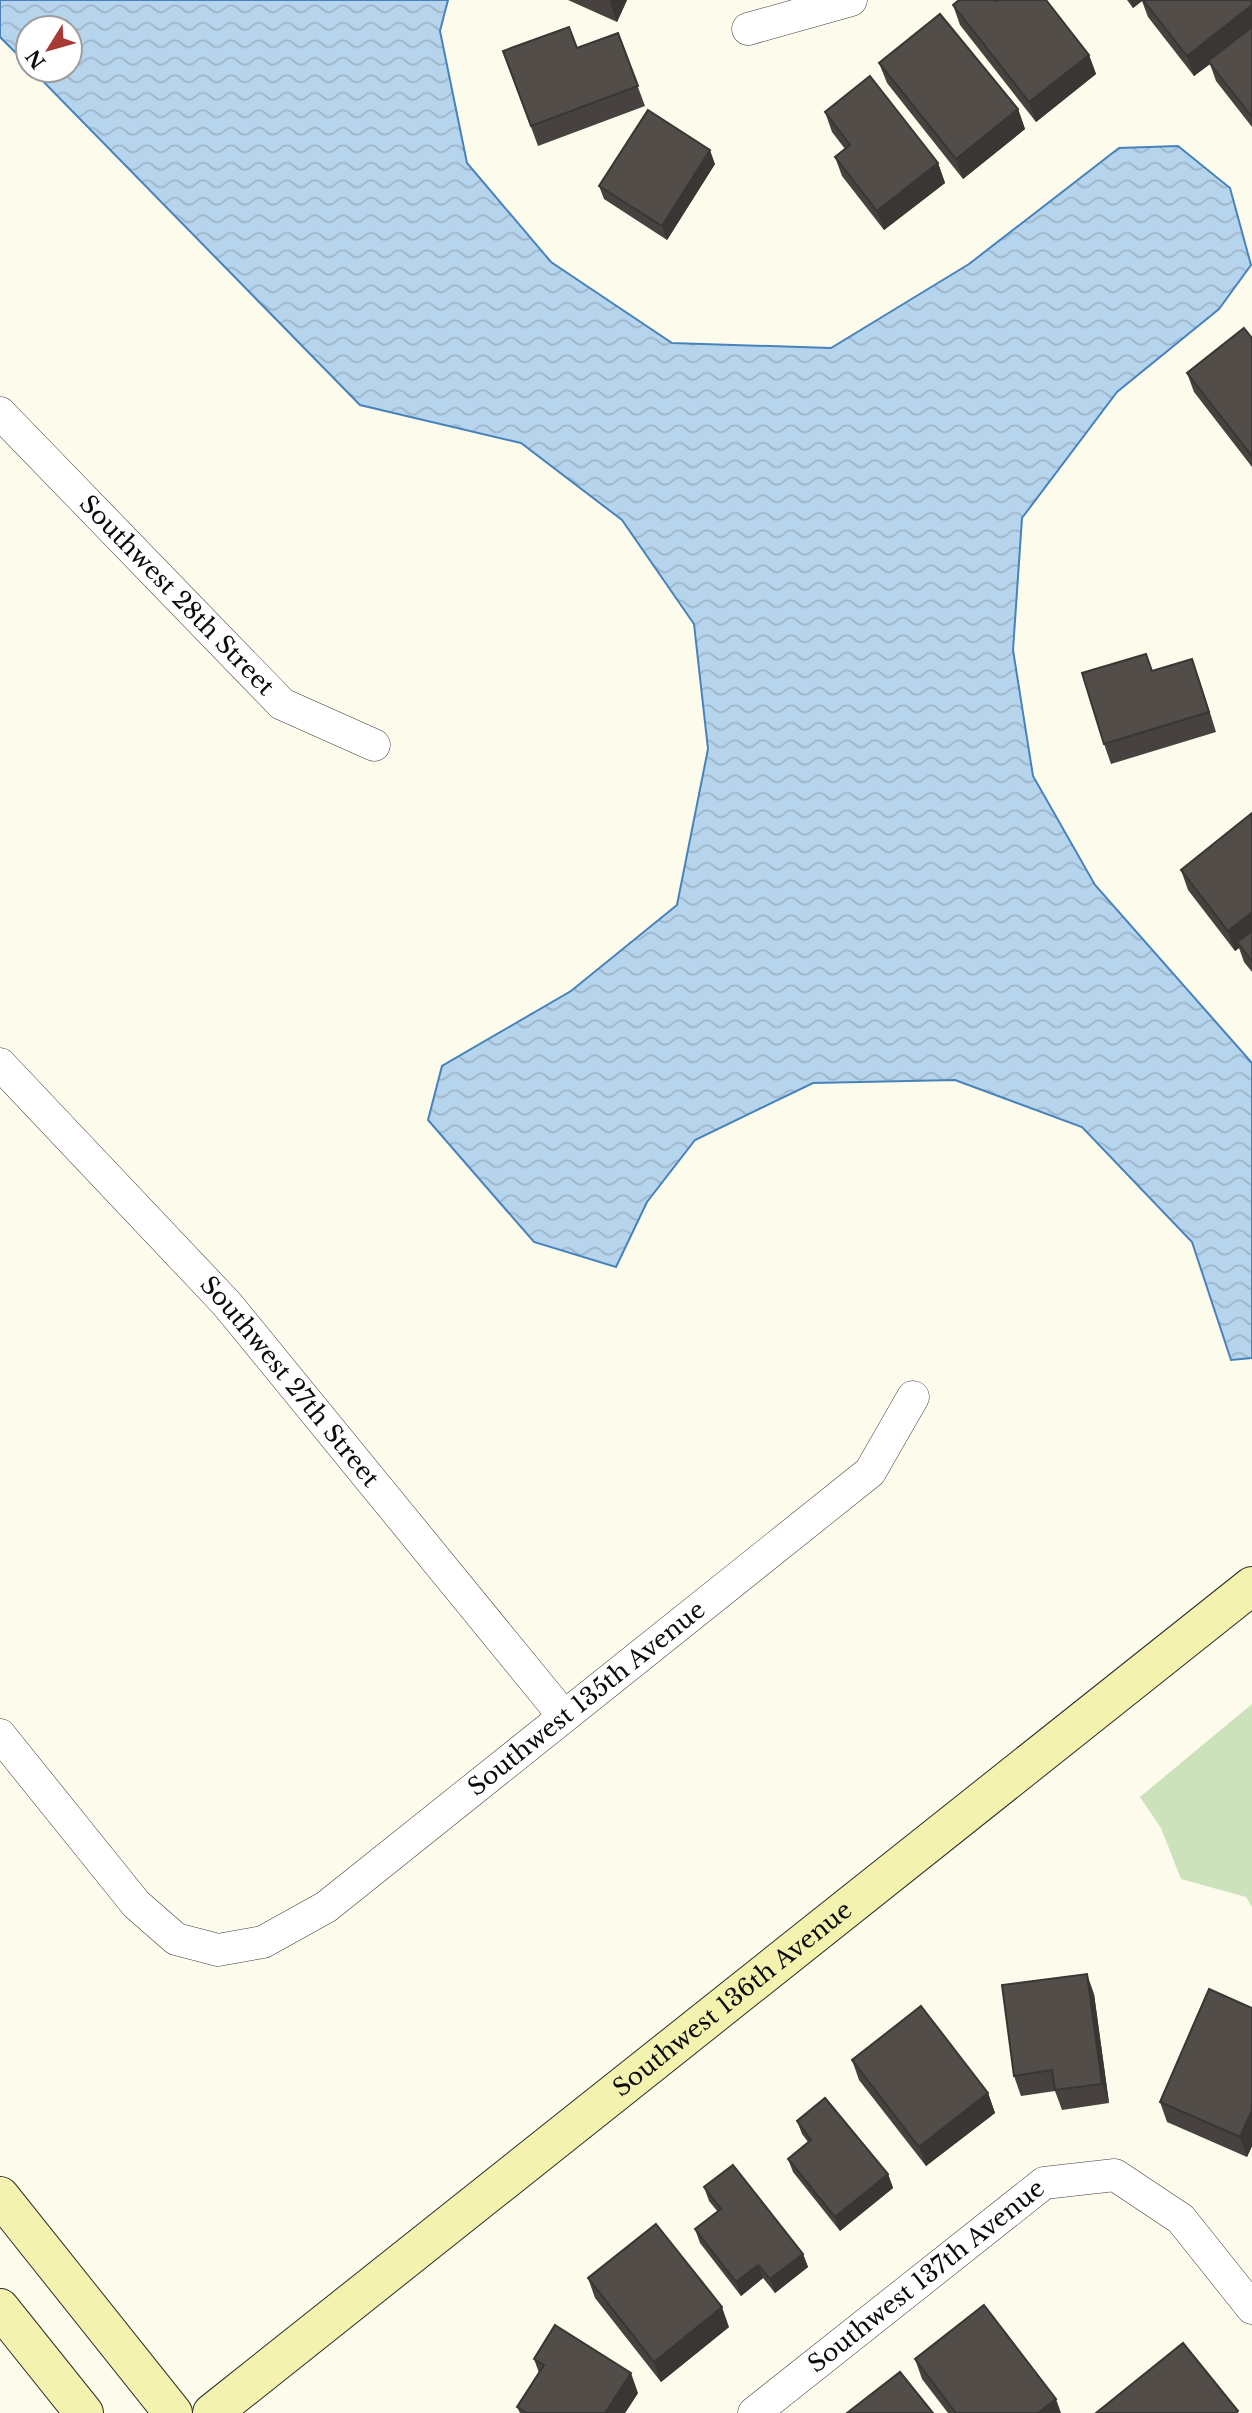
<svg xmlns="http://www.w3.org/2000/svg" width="1252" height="2413" font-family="'Libre Baskerville',serif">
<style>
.grass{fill:#cbe2ba}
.water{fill:url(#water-waves);stroke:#4783ba;stroke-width:2}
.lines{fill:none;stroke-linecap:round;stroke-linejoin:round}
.street-casing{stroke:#3e3e3e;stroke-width:33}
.secondary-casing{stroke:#2d2d2d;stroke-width:40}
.street{stroke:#fff;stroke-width:32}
.secondary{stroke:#f4f2af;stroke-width:38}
.wall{fill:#47423f}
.shaded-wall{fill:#393633}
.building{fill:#524d49;stroke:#393633;stroke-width:2}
.labels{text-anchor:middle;stroke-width:7;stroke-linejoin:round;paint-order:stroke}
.street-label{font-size:24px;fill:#0b0b0b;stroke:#fff}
</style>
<defs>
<pattern id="water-waves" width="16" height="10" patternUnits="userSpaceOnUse" patternTransform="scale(1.75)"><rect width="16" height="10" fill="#b7d4ed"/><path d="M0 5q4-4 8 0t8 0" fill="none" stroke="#9cb5ca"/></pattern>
</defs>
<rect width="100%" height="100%" fill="#fcfbec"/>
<!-- grass -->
<path class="grass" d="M1252,1704v203l-6,-10 -65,-18 -20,-51 -21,-31z"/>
<!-- water -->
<path class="water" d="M0,0h448l-8,31 27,132 84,99 121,81 159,5 138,-84 150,-116 59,-2 52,42 21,77 -32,44 -102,83 -95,126 -9,132 20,126 62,109 157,178v295l-21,2 -39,-118 -110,-115 -127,-47 -142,3 -118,57 -48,62 -31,65 -82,-25 -106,-122 14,-54 129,-75 106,-86 31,-156 -14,-125 -72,-104 -101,-77 -161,-38 -328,-335h38v-42h-42v37l-28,-28z"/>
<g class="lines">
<defs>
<g id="street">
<path d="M748,29l103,-29"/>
<path id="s1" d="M0,413l282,291 92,41"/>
<path id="s2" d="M0,1064l227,240 336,411"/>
<path id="s3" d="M0,1735l136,169 40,35 42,11 45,-8 63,-35 544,-435 43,-75"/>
<path id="s4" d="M754,2413l290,-230 71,-8 66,44 71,89"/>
</g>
<g id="secondary">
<path d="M0,2196l173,217"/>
<path d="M0,2308l84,105"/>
<path id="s5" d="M212,2413l1040,-827"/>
</g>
</defs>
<!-- street casing -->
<use href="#street" class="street-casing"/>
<!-- secondary casing -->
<use href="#secondary" class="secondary-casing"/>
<!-- street -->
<use href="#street" class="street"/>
<!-- secondary -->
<use href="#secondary" class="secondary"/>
</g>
<!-- wall -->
<path class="wall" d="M568,0h59l-10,22z
M1127,0h125v127l-36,-46 -6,-17 -16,12 -46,-59 -6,-16 -9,7z
M953,5l136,50 7,19 -60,48 -76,-97z
M618,33l27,73 -107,40 -35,-95 74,-3z
M879,63l139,46 7,20 -62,50 -76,-96z
M825,112l113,51 7,20 -61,47 -42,-54 -7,-19 10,-8 -13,-17z
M715,164l-48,76 -63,-41 -5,-13z
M1252,338v129l-58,-75 -7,-19z
M1152,671l47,8 17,53 -105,32 -7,-20z
M1252,813v159l-8,-10 -5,-14 -4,3 -47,-61 -7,-20z
M1094,1994l15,109 -47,7 -7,-19 -34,5 -7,-20z
M1252,2008v138l-5,11 -80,-35 -7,-20z
M852,2060l136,33 7,20 -69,53 -67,-86z
M797,2121l91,53 5,14 -53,43 -47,-59 -5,-13 20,-17 -6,-8z
M704,2187l99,67 5,13 -33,26 -12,-15 -22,18 -41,-53 -5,-14 23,-17 -9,-11z
M588,2278l141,49 -68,55 -66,-84z
M534,2359l104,34 -13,20h-105l-3,-6 22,-34z
M915,2359l146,54h-113l-26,-34z"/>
<!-- shaded-wall -->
<path class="shaded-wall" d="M611,0h16l-10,22 -7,-20z
M1130,0h12v1l-9,7z
M1252,5v25l-44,31 2,3 -16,12 -7,-20z
M1089,55l7,19 -60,48 -7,-20z
M1018,109l7,20 -62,50 -7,-20z
M710,150l5,14 -48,76 -5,-14z
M938,163l7,20 -61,47 -7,-19z
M1192,659l7,20 17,53 -7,-20z
M1252,912v25l-15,5 2,6 -4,3 -7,-20z
M1087,1974l7,20 15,109 -7,-19z
M988,2093l7,20 -69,53 -7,-19z
M1252,2110v36l-5,11 -7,-20z
M888,2174l5,14 -53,43 -5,-14z
M803,2254l5,13 -33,26 -5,-14z
M758,2265l5,13 -22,18 -5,-14z
M722,2307l7,20 -68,55 -7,-20z
M631,2373l7,20 -13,20h-20z
M1056,2399l5,14h-23z"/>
<!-- building -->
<path class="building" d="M959,0h36l1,1 2,-1h48l43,55 -60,47 -76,-97z
M1143,0h109v5l-65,51z
M940,14l78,95 -62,50 -77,-96z
M569,27l8,21 41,-15 20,53 -107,40 -28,-75z
M1252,27v90l-44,-56z
M870,76l68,87 -61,48 -42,-54 15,-12 -25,-33z
M648,110l62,40 -48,76 -63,-40z
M1244,328l8,10v118l-65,-83z
M1146,654l6,17 40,-12 17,53 -105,32 -22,-71z
M1252,813v99l-24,19 -47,-61z
M1252,931v30l-15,-19z
M1087,1974l15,110 -47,6 -3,-20 -38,6 -12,-91z
M1209,1989l43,19v102l-12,27 -80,-35z
M921,2006l67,87 -69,54 -67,-87z
M825,2098l63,76 -53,43 -47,-58 23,-19 -14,-19z
M733,2165l70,89 -33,25 -12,-14 -22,17 -41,-53 26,-20 -17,-22z
M656,2224l66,83 -68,55 -66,-84z
M984,2305l72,94 -18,14h-82l-41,-54z
M555,2325l76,48 -26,40h-78l-10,-6 27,-42 -10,-6z
M1183,2343l55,68 -2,2h-140z
M900,2372l33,41h-86z"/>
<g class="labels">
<!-- street labels -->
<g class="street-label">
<text dy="8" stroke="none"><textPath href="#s1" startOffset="254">Southwest 28th Street</textPath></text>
<text dy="8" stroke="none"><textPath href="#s2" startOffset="430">Southwest 27th Street</textPath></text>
<text dy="8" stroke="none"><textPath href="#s3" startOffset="765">Southwest 135th Avenue</textPath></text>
<text dy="8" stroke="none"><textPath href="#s5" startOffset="665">Southwest 136th Avenue</textPath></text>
<text dy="8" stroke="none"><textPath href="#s4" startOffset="220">Southwest 137th Avenue</textPath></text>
</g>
</g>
<!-- north arrow -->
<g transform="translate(49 49) rotate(233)"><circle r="33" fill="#ffffff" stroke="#9d9d9d" stroke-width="2"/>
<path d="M0-5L12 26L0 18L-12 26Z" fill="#a83a36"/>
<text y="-10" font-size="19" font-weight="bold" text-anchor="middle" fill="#0b0b0b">N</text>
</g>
</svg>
